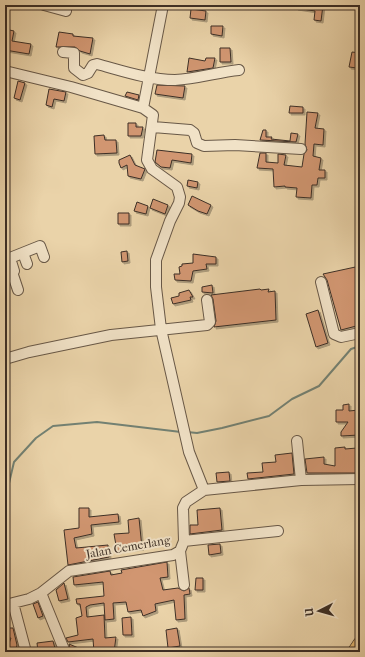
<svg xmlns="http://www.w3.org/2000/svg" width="365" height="657" font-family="'IM FELL French Canon',serif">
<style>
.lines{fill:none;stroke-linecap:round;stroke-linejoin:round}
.stream{stroke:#738173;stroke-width:2}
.building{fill:#d19671;stroke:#3c2f26;filter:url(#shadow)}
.minor-casing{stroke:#685847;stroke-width:12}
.major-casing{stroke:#3c2f26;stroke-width:14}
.minor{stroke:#f1e2c7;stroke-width:10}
.major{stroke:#e5ba74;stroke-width:13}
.labels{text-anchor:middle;stroke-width:4;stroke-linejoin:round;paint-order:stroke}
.street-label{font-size:12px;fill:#3c2f26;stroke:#f1e2c7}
</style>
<defs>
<filter id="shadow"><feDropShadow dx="2" dy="2" stdDeviation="0" flood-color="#0004"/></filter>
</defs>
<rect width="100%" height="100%" fill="#ead3a9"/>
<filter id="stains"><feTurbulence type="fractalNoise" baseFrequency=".005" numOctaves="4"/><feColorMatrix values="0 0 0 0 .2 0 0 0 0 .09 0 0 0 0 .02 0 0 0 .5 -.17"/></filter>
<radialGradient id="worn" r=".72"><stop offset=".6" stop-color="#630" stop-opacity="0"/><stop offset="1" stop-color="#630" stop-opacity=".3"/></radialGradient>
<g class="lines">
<!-- stream -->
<path class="stream" d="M187,432l10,1 25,-5 47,-12 23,-17 27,-13 32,-37 9,-3
M5,500l9,-38 22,-24 17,-12 44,-4 84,10"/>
</g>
<!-- building -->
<path class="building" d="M296,5h27l-2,16 -7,-1 1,-9 -19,-3z
M191,9l15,2 -1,9 -15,-2z
M211,26h12l-1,10 -11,-2z
M5,29l9,2 -2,10 19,3 -2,10 -24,-4z
M59,32l14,2v2l20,2 -3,16 -10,-3 -5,-4h-19z
M220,48h10l1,14h-11z
M352,52l8,1 -3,15 -8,-1z
M189,58l16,3 1,-3h9l-2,10 -26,4z
M18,81l7,2 -5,17 -6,-2z
M157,85l28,1 -2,12 -28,-4z
M49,89l17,3 -2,9 -10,-2 -2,8 -6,-2z
M127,92l12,3 -1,5 -13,-4z
M290,106l13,1v6h-14z
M307,112l11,1 -3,15 9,1 -1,16 -9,-1 -1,12 8,2 -2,12h6v8h-7l-1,7h-5l-1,13 -15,-1 1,-9 -12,-1v-1l-11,1 -1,-18 -16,-1 3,-15h6v9l12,1v-9l8,1 -2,10 18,2 2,-13 3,-4 -2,-6z
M128,123h8v4h7l-2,9h-13z
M263,130h3v7h6l-1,2 19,2 1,-8 7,1 -2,8 -36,-2z
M104,135l1,5h11l1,13 -22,1 -1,-18z
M157,150l35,4 -1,9 -19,-3 -2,8 -9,-1 -6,-5z
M130,155l5,10 10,4 -4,10 -13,-3 -1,-11 -6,3 -2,-5v-3z
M188,180l10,2 -1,6 -10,-2z
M192,196l19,9 -4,9 -9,-3 -10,-6z
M153,199l15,6 -3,9 -15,-6z
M137,202l11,4 -2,8 -12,-3z
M118,213h11v11h-11z
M127,251l1,10 -6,1 -1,-10z
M193,254l23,3v7h-10l1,5 -14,2 -2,10 -16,-1 -1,-6h6l-1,-7 3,-1v-2l11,-1z
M360,266v59l-19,5 -14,-50 -4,-6z
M212,285l1,8 -11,-1v-5z
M260,289l1,1 8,-1 -1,3 7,-1 1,29 -62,7 2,-6 -3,-22 -2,-4z
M189,290l4,7h-3l1,3 -18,4 -2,-6 8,-2v-3z
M318,310l10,33 -12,4 -10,-33z
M349,404v7l10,-1v25l-18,1v-4l7,-10h-12v-12h7v-5z
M345,447v2l12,-1 1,8h2v17h-53l-2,-14 19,-2v7l11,2v-18z
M292,453l2,21 -46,5 -1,-6 16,-1 -1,-9 14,-1 -1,-7z
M229,472l1,9 -13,1 -1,-9z
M79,508h10v9l29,-3 1,8 -28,3 1,9 -18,4 2,10 32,-3 1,12 -41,8 -4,-35 15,-2z
M220,508l2,22 -32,4v-9h8l-1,-15z
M139,518l3,30 -25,3 -3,-17 15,-1 -1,-13z
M220,544l1,9 -12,2 -1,-10z
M167,562l1,15 -8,1 3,12 15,-2 6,3 5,-3 1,6 -6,1 1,24 -9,1 -2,-20 -19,4 1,7 -13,5 -2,-6 -13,2 -2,-10 -13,1 1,16 -9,1 -1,-17 -14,2 -4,2 1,10 17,-2 1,23 11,-1 -2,15h-20l-1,-13 -25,3 -2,-4 12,-3 -2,-17 6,-2 -2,-12h-3l-1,-5 28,-3 -1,-14 -29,3 -1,-8 37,-6 1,4 11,-2 -1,-3z
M196,578h7v12h-8z
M64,583l4,16 -9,2 -3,-11z
M38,602l5,14 -5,2 -5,-14z
M131,617l1,18h-9l-1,-17z
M8,628h5l4,17 -2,7h-9l5,-14h-3z
M177,628l3,18 -12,2 -2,-18z
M53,641l3,11h-18l-1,-9z
M69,644l19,8h-17z"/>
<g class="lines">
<defs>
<path id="minor" d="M44,5l22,6
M63,52l11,1v15l9,7 5,-2 5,-8 4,-1c26,7 52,16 78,16 22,-1 43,-8 64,-10
M5,71l66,16 72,21 10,7 -6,45 5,9 25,18 3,10 -1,6 -9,18 -14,39v27l5,42 28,123 15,38
M143,108l20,-103
M153,127l37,3 4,3 3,10 7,3 31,-1 66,4
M23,253l4,11
M5,258h5l30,-12 4,11
M5,264l3,9 6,-2 -4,-13
M12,272l6,18
M321,282l13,52 7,3 19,-4
M5,359l24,-7 82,-17 96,-10 3,-3 -3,-22
M297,441l4,39
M184,541l94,-10
M180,551l4,34
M41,593l24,59
M13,603l13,49
M5,605l24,-6 12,-6 28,-22 104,-16 7,-4 4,-10 -1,-33 3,-6 18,-12 97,-10 59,-1"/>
<path id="major" d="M354,652l6,-9"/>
</defs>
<!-- minor casing -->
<use href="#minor" class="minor-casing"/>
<!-- major casing -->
<use href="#major" class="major-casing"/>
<!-- minor -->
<use href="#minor" class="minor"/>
<!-- major -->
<use href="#major" class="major"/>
</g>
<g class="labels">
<!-- street labels -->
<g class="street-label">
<text transform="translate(128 547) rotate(-10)" y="4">Jalan Cemerlang</text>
</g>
</g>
<!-- margin -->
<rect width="365" height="657" fill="none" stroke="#ead3a9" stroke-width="20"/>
<rect x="6" y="6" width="353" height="645" fill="none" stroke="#3c2f26" stroke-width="2"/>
<rect x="10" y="10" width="345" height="637" fill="none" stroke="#3c2f26"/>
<!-- north arrow -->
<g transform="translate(319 611) rotate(264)" stroke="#f1e2c7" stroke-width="3" paint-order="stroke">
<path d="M0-3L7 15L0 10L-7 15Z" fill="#3c2f26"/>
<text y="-6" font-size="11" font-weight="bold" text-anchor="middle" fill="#3c2f26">U</text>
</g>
<rect width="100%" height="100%" filter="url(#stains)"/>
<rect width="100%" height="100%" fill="url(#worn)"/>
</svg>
